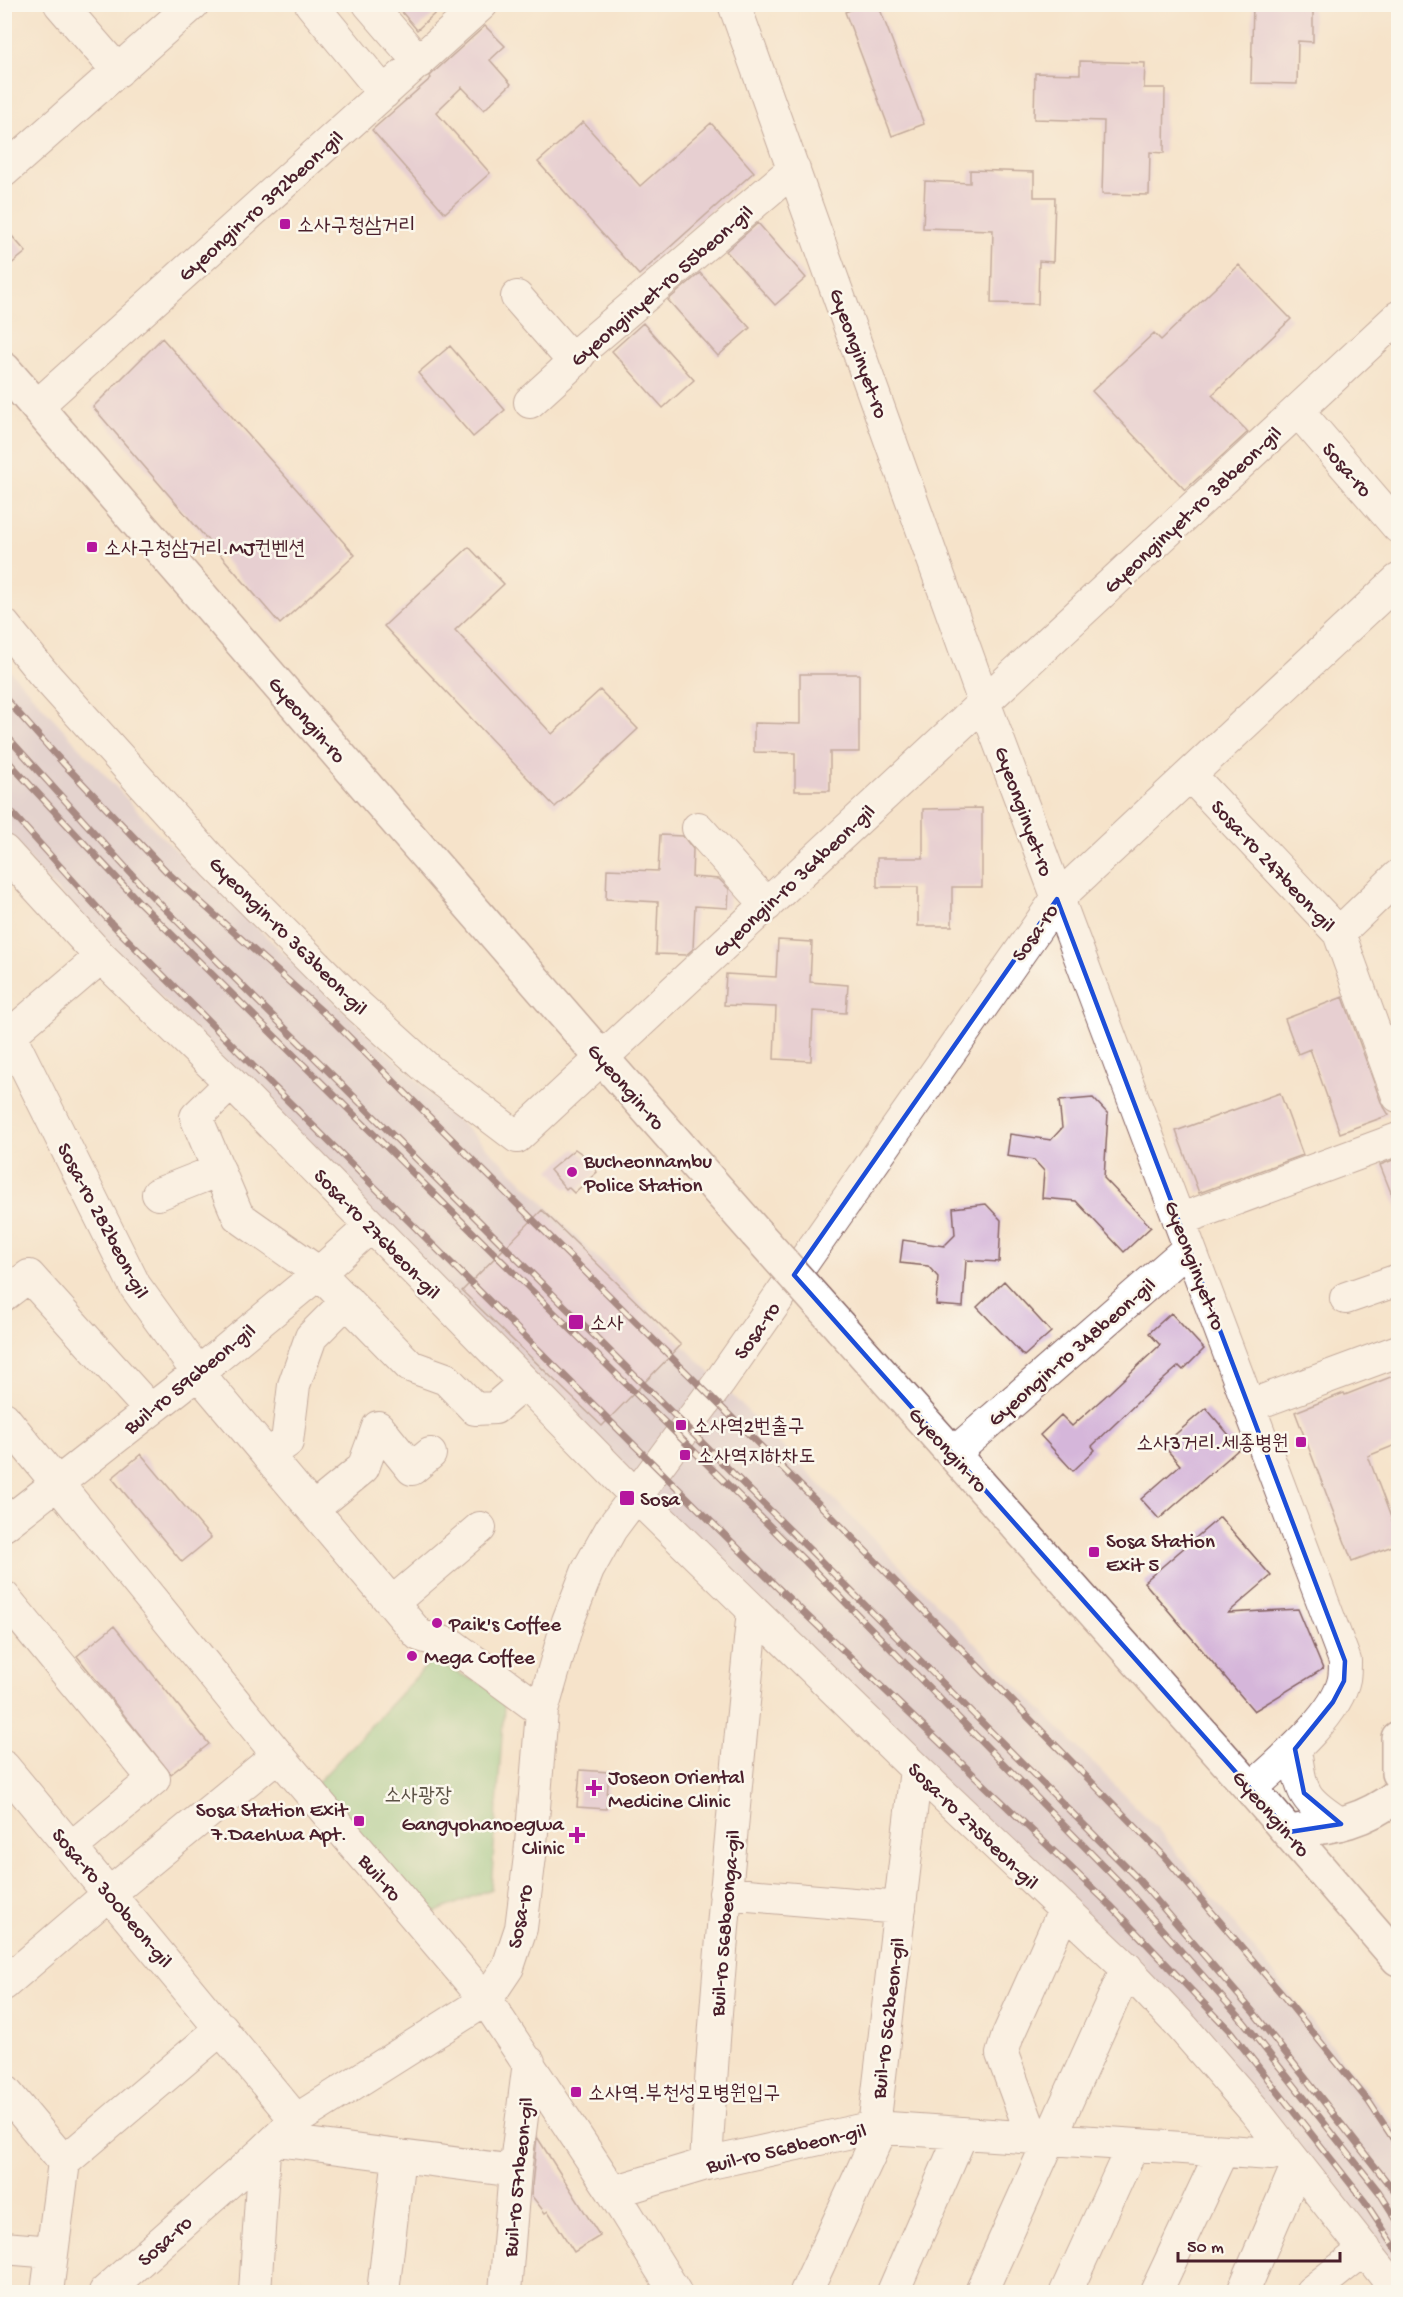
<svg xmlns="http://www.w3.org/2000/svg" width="1403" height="2297" font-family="'Gochi Hand','Poor Story',sans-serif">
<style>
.industrial{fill:#cebed2}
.green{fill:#84c780;stroke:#677356;stroke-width:1.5}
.building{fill:#d5b6da}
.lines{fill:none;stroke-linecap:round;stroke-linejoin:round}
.minor-casing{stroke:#866463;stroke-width:34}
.major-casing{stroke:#866463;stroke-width:36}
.minor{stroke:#fff;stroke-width:32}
.major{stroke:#fff;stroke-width:33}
.rail-casing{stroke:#4a1f2b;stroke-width:7}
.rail{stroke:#fbf7ec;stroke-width:4.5;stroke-dasharray:14;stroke-linecap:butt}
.major-bridge-casing{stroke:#866463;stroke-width:36;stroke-linecap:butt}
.major-bridge{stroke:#fff;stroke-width:33}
.marked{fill:none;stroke:#1d4ed8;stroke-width:4.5;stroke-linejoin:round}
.poi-dot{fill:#b5179e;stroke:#fbf7ec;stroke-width:2}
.labels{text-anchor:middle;stroke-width:5;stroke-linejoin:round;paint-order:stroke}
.street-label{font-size:21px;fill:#4a1f2b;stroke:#fbf7ec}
.poi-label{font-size:21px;fill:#4a1f2b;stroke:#fbf7ec;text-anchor:start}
.park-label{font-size:21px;fill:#5b5144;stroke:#fbf7ec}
</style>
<rect width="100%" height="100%" fill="#fbf7ec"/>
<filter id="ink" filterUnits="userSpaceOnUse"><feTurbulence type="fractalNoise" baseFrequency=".0167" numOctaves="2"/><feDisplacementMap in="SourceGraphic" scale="12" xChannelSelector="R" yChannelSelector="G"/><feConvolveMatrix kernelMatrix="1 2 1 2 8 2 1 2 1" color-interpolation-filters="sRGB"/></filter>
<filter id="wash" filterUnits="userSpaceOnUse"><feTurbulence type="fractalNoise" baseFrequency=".008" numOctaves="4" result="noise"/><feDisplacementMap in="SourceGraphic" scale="24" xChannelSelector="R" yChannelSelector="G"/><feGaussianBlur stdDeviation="1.35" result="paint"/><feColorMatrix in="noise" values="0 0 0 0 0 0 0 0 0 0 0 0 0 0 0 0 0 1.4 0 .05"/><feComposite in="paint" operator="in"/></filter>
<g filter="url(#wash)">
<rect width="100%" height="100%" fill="#f6e3cb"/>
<!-- industrial -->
<path class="industrial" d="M4,664l154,169 363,347 636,648 241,301v159l-194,-247 -462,-449 -704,-721 -33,-41z"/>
<!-- green -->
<path class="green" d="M431,1661l74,33 -14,195 -74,31 -108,-128z"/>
<g id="blocks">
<!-- building -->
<path class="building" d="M395,4h50l-28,26z
M865,4h13l46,120 -32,12 -47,-124z
M1253,4h60v38l-15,-1 -1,43 -46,-1z
M485,26l20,20 -15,14 21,24 -27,26 -22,-23 -26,25 54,61 -45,40 -73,-83 59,-52 -1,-2 3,-3z
M1080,61l65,2 -1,25h21l-1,65 -14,-1 -1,43 -47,-1 2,-73 -70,-2 1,-46 45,1z
M583,122l57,64 71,-63 43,49 -115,103 -101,-113z
M970,170l64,2v25h21l-2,65 -14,-1 -1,43 -47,-1 2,-73 -70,-2 2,-47 45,2z
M758,223l48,55 -31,27 -49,-54z
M4,227l22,25 -22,18z
M1239,265l52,54 -79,76 36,37 -63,58 -93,-99 62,-58 7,7z
M700,273l50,55 -32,28 -50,-56z
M643,323l51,57 -31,28 -51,-57z
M162,338l193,217 -75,69 -187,-217z
M450,346l55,64 -32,27 -55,-64z
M469,547l35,37 -49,46 97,104 48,-44 38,39 -83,78 -171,-181z
M800,674h59v78h-29v39h-35v-38l-41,-1v-29l46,1z
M982,808v79h-30v39h-34v-39h-41v-29h46v-49z
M660,835l23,1 10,13 -1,28 27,2 10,10 -1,19 -33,-2 -2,43 -7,6 -30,-1 2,-52 -52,-3 1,-30 51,2z
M778,940l34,2 -2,40 38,3 -2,28 -33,-2 -2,50 -37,-2 2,-52 -52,-2 2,-31 50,3z
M1343,997l38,105 8,13 -49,18 -30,-84 -12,5 -13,-35z
M1280,1093l23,62 -104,38 -23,-62z
M1093,1098l15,16 -4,64 47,49 -27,25 -48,-51 -34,-3 2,-27 -10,-11 -27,-4 3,-22 41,6 11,-12 -3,-27z
M575,1149l14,10 8,13 -23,21 -6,-6 -2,2 -16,-19z
M1398,1158v52l-18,-45z
M986,1204l15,16 -2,42 -33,-2 -3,47 -27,-2 2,-28 -10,-11 -28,-3 3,-23 41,6 11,-11 -2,-27z
M542,1210l139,135 -79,81 -140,-135z
M1004,1281l47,51 -27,24 -47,-49z
M1171,1313l33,36 -21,21 -4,-4 -38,33 -49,47 3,4 -22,21 -33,-36 21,-20 11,11 38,-34 50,-47 -11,-12z
M1398,1374v70l-30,12 30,80v8l-46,17 -57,-149 49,-19 1,2z
M1206,1408l34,40 -81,71 -18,-20 39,-34 -17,-20z
M141,1454l70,84 -29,24 -70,-84z
M1220,1517l51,59 -43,37 70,-4 25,60 -69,42 -110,-129z
M114,1626l95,118 -38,30 -94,-118z
M580,1770l29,2 -3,37 -29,-2z
M537,2137l63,99 -26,16 -26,-41 -3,2 -14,-18z"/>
</g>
</g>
<g filter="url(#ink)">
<use href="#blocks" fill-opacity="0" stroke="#866463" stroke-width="1.5"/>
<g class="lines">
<defs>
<path id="minor" d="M60,4l58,67
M311,4l73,89
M369,4l50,58
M734,4l250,698 361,959c0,6 0,12 -1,18 -7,37 -66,85 -93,110
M4,171l189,-167
M517,297l57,65
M530,402l44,-40 10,-14 210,-179
M37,406l445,-402
M1298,411l100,116
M4,625l38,47 174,193 130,130 84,76 87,66 881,-820
M1190,775l149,158 59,163
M698,828l69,77
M4,851l97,106 130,126 405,413 280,273 205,194 62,65 71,82 144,182
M1339,933l59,-57
M4,1029l6,6 125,251 63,87 221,262 33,10 90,66
M4,1040l97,-83
M231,1083l-35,34 42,99 81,57 91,93 36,13 29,30 20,-1 29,-25
M158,1194l61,-24
M1179,1220l219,-81
M4,1295l25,-19 121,134
M1346,1298l52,-18
M1249,1406l149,-55
M4,1418l274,337 208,245 127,192 62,100
M953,1454l236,-206
M267,1455l20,-13 7,-57 17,-48 36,-36
M313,1509l50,-41 15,-41 34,42 18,-15
M4,1525l194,-152 121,-100 52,-47
M4,1597l150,182 -82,68
M392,1603l88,-75
M1295,1749c7,45 6,49 46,75
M4,1767l292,353
M725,1893l175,15
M4,1984l106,-91 168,-138
M4,2090l60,72 -17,130
M874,2127l42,-358
M1033,2138l-31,-84 6,-19 56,-125
M276,2140l239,31
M64,2162l158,-134
M706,2164c10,-185 29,-369 47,-554
M613,2192l93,-28 168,-37 397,27 14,-4
M4,2248l48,4
M105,2292l159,-141 32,-31 190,-120 22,-33 13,-39 9,-72 12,-145 26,-90 20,-51 23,-41 108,-146 338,-484 341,-319
M255,2292l9,-141
M383,2292l16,-136
M505,2292l10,-121 14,-109
M806,2292l76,-164
M893,2292l69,-159
M981,2292l146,-324
M1066,2292l67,-147
M1156,2292l66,-141
M1243,2292l54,-126
M1311,2292l54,-43"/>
<path id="major" d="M4,369l598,689 154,175
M841,1328l410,461 147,170
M1398,1738v35
M1289,1832c44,-6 73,-9 109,-37"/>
</defs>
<!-- minor casing -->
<use href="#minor" class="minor-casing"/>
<!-- major casing -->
<use href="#major" class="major-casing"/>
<!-- minor -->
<use href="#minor" class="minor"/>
<!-- major -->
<use href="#major" class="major"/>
<defs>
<path id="rail" d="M4,697l59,66 104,109 168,151 506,503 323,330 116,136 89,110 29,44
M4,733l142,157 666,662 326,327 116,134 144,183
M4,757l134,144 666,659 323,330 116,131 136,171 19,30
M4,804l109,121 158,159 505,502 334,319 120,126 135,171 33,50"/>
</defs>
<!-- rail casing -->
<use href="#rail" class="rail-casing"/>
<!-- rail -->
<use href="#rail" class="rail"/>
<defs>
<path id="major-bridge" d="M756,1233l85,95"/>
</defs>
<!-- major-bridge casing -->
<use href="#major-bridge" class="major-bridge-casing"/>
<!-- major-bridge -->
<use href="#major-bridge" class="major-bridge"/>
</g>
</g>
<!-- marked area -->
<path d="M0 0H1403V2297H0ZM1057,899l288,762 -1,20 -11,21 -38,47 9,44 37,31 -52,8 -495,-557z" fill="#f6e3cb" fill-opacity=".55" fill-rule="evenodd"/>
<path class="marked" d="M1057,899l288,762 -1,20 -11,21 -38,47 9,44 37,31 -52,8 -495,-557z"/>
<!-- markers -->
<g class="poi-dot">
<rect x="279" y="218" width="12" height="12" rx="3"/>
<rect x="86" y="541" width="12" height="12" rx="3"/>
<circle cx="572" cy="1172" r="6"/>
<rect x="568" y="1314" width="16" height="16" rx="3"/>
<rect x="675" y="1419" width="12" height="12" rx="3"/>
<rect x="1295" y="1436" width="12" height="12" rx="3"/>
<rect x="679" y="1449" width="12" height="12" rx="3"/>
<rect x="619" y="1490" width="16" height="16" rx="3"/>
<rect x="1088" y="1546" width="12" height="12" rx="3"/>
<circle cx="437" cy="1623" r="6"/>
<circle cx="412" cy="1656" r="6"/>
<path d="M591 1779h6v6h6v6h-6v6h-6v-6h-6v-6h6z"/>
<rect x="353" y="1815" width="12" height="12" rx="3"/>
<path d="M574 1826h6v6h6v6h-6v6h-6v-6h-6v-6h6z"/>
<rect x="570" y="2086" width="12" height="12" rx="3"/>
</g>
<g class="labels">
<!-- street labels -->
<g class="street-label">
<text transform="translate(260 205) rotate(-42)" y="7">Gyeongin-ro 392beon-gil</text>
<text transform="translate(661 285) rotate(-41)" y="7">Gyeonginyet-ro 55beon-gil</text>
<text transform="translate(860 353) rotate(70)" y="7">Gyeonginyet-ro</text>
<text transform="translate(1348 469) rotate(49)" y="7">Sosa-ro</text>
<text transform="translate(1192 509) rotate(-43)" y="7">Gyeonginyet-ro 38beon-gil</text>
<text transform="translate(308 719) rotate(49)" y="7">Gyeongin-ro</text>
<text transform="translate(1025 811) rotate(70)" y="7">Gyeonginyet-ro</text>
<text transform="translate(1274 865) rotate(47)" y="7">Sosa-ro 247beon-gil</text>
<text transform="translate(793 880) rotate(-43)" y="7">Gyeongin-ro 364beon-gil</text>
<text transform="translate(1034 932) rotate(-55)" y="7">Sosa-ro</text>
<text transform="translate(289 935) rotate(45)" y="7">Gyeongin-ro 363beon-gil</text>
<text transform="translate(627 1086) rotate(49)" y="7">Gyeongin-ro</text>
<text transform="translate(104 1220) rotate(62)" y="7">Sosa-ro 282beon-gil</text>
<text transform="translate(378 1233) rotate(46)" y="7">Sosa-ro 276beon-gil</text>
<text transform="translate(1196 1265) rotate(69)" y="7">Gyeonginyet-ro</text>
<text transform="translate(756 1330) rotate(-55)" y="7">Sosa-ro</text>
<text transform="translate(1071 1351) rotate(-41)" y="7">Gyeongin-ro 348beon-gil</text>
<text transform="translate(189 1378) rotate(-39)" y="7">Buil-ro 596beon-gil</text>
<text transform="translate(949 1449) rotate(48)" y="7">Gyeongin-ro</text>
<text transform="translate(1272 1813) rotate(49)" y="7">Gyeongin-ro</text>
<text transform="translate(974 1825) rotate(44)" y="7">Sosa-ro 275beon-gil</text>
<text transform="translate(381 1877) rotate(50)" y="7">Buil-ro</text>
<text transform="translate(113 1897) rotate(50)" y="7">Sosa-ro 300beon-gil</text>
<text transform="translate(519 1916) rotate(-79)" y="7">Sosa-ro</text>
<text transform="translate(724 1923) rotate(-85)" y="7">Buil-ro 568beonga-gil</text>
<text transform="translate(887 2018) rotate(-83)" y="7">Buil-ro 562beon-gil</text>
<text transform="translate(786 2147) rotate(-13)" y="7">Buil-ro 568beon-gil</text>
<text transform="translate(517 2177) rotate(-84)" y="7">Buil-ro 571beon-gil</text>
<text transform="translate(164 2240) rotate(-42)" y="7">Sosa-ro</text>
</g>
<!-- poi labels -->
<g class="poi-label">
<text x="297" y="231">소사구청삼거리</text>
<text x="104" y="554">소사구청삼거리.MJ컨벤션</text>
<text x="584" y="1167">Bucheonnambu<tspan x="584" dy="24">Police Station</tspan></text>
<text x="590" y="1329">소사</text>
<text x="693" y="1432">소사역2번출구</text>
<text x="1289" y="1449" text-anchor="end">소사3거리.세종병원</text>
<text x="697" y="1462">소사역지하차도</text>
<text x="640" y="1505">Sosa</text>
<text x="1106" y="1547">Sosa Station<tspan x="1106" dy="24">Exit 5</tspan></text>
<text x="449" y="1630">Paik's Coffee</text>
<text x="424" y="1663">Mega Coffee</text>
<text x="608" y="1783">Joseon Oriental<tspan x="608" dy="24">Medicine Clinic</tspan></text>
<text x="347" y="1816" text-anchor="end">Sosa Station Exit<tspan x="347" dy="24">7.Daehwa Apt.</tspan></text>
<text x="564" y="1830" text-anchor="end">Gangyohanoegwa<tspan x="564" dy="24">Clinic</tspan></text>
<text x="588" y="2099">소사역.부천성모병원입구</text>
</g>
<!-- park labels -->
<g class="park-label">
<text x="418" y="1801">소사광장</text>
</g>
</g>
<!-- margin -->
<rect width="1403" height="2297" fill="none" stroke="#fbf7ec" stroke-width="24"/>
<!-- scale -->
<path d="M1178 2252v9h162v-9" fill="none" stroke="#4a1f2b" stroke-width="3"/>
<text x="1187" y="2252" font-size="18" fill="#4a1f2b" stroke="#fbf7ec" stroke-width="4.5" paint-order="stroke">50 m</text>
</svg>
